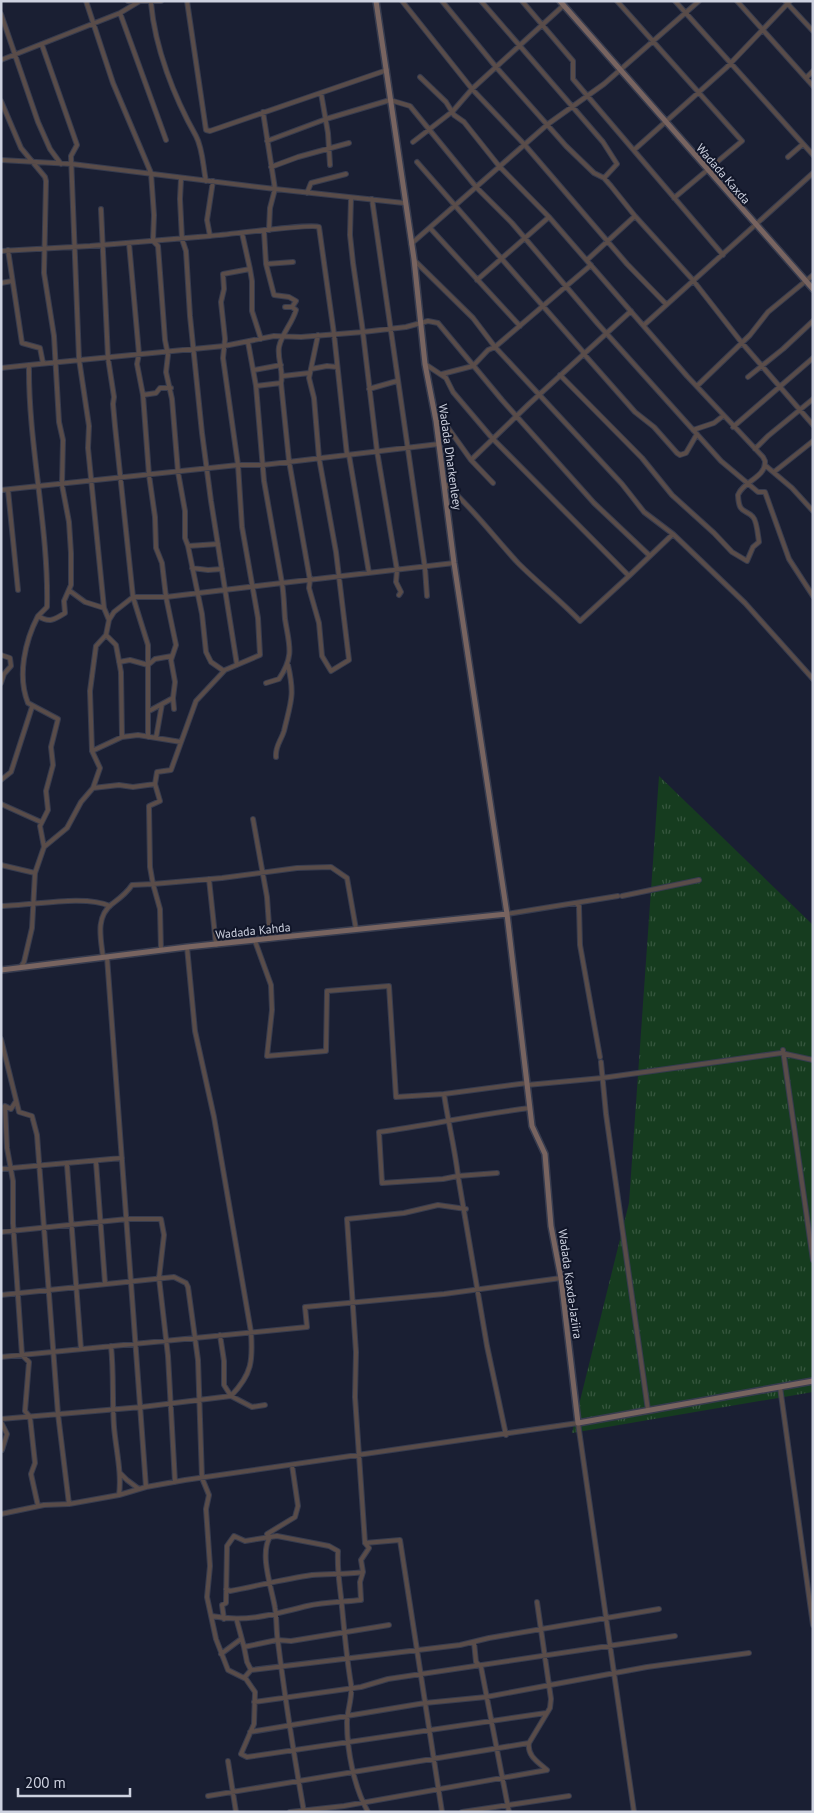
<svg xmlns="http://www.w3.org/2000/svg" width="814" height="1813" font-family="'PT Sans',sans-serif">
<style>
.grass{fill:url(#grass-tufts)}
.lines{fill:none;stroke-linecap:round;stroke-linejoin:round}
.street-casing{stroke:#373c4f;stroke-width:6}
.secondary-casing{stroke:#373c4f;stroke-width:8}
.street{stroke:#594c49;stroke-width:4}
.secondary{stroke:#786460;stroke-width:5}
.labels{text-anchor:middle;stroke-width:4;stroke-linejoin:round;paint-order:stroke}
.street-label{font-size:12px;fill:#ced2e0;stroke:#111629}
</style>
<defs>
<pattern id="grass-tufts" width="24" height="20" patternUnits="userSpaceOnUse" patternTransform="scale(1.25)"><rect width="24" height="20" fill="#163c1f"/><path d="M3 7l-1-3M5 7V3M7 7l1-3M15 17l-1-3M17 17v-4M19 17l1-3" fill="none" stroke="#37573f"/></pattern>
</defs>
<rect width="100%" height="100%" fill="#1a1f33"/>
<!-- grass -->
<path class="grass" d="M659,776l154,149v467l-241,41 57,-230z"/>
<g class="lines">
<defs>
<path id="street" d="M86,1l27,82 38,90 3,42 -1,26 5,5 7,94 3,15 -2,17 6,27 6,73 7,39v27l3,8 30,-2
M128,1h33
M187,1l19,129 4,1 177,-61
M402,1l70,88 52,55 103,120 39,40
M442,1l54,66 70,79 28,27 10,5 7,8 24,30 57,63 50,64 71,82
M481,1l122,141 14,22 -13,14
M522,1l51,60v18l150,176
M617,1l125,140 -68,57
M675,1l138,154
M737,1l76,85
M785,1l28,30
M151,3c4,45 23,94 45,133 7,13 7,31 10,45
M120,13l46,127
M1,14l37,108 12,27 11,15
M42,45l35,100 -6,11 8,203 10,67 -1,22 16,160
M1,60l119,-47 20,-12
M420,77l26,25 8,13 10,7 35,44 50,51 138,159 76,81 2,4c1,17 -22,20 -27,34 1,20 7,13 15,22 4,4 5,19 6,25l-6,5 -6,14 -15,-9 -18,-19 -42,-38 -30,-37 -82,-83
M806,78l7,-7
M321,93l7,40 2,32
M1,101l20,47 24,29 1,4 -2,92 10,63 5,86 4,18 -1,45 7,37 2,31v32l-7,16 1,12c-11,7 -16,10 -27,3 -13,25 -21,60 -10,87l30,16 -7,28 2,18 -7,26 2,19 -8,16 4,21 -9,26 -3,55 -8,34 -4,6
M267,141l59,-22 64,-19 20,6 67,82 35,35 86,101 123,137 37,31h7l24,67 24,37
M413,142l40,-31 19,-22 92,-84
M634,150l93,-83 63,-66
M788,157l15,-13
M1,160l71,4 203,25 -12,-77
M417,162l167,191
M271,167l27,-10 51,-14
M181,179l-1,20 2,40 4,12 4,65 12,117 9,68 26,164
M213,181l-6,39 3,16c15,-1 103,-13 109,-9l15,107 13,121
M307,193l4,-10 35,-9
M351,198l-1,37 3,28 9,62 15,126 20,119 -1,12 5,10 -2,3
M372,199l53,369 2,28
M101,209l7,149 6,39 -1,7 2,22 18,171 15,48v20l-18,-5 -11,2
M430,228l90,98
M269,230l1,-22 5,-19 129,14
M264,231l2,33 8,31 15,2 7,4 -4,6
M129,243l10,111 -2,10 6,31 6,80 6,42 1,31 6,15 4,34 10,48 -5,15 4,22 -2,16
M411,244l137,-120 56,-40 95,-83
M8,250l14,93 18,5 3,15
M1,251l89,-5 120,-10
M414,260l59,58 22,29 127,137 22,28 29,22 72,69 68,76
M587,260l48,-44
M266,264l27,-2
M250,269l2,12v30l9,28
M477,280l72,-63
M1,283l11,-2
M285,307h7l4,3c-4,14 -14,23 -17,37 -2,12 5,24 2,36l8,78 21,119 -1,8 10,35 3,33 9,15 18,-11 -13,-108 -17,-94 -5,-60 -5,-20 9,-43
M644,325l169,-152
M583,353l52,59 19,15 23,26 3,2 6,-2 11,-19
M425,364l21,14 7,14 39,46 137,138 -49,45c-19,-20 -42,-38 -62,-58 -25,-27 -46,-56 -74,-80
M1,368l28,-3
M311,369l16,-3 10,1
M254,370l27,-5
M442,374l31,-8 15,-16 7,-3 96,-82
M283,376l26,-3
M748,377l35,-28 30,-28
M256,386l25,-3
M697,386l53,-51 18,-23 45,-37
M369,389l28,-8
M143,395l13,-2 4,-5h11
M436,421l10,4 25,35 22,23
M733,427l80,-69
M693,430l21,-7 9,-7
M755,449l13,-13 45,-37
M349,455l20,118
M471,460l58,-56 102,-93
M766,466l26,22 21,23
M774,472l39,-31
M1,490l237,-25h25l176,-21
M8,490l10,100
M188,546l14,68 4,38 5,10 13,9
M192,568l16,2 14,-1
M629,576l44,-42
M70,591l15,11 19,6 5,12
M38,616l9,-9c2,-78 -19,-163 -18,-242l195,-19 50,-10 27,1 62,-5 43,-5 22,-6 10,2 64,77 92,103 56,53
M106,635l10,10 5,27 1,65
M1,655l9,3 1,8 -7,8 -3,9
M266,683l13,-4c16,-24 10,-34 6,-60 -1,-12 -1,-24 -3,-36l172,-20
M149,711l13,-7
M148,737v-72l7,-6 17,-3
M156,738l6,-34 11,-6 1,11
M92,751l30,-14 16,-2 43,7
M276,757c-1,-11 5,-16 8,-26 7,-30 11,-35 4,-66
M1,780l10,-8 21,-65
M93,788l26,-3 14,2 22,-3
M1,804l40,18
M253,819l14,78 3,42
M44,847l23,-19 14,-26 12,-14 7,-20 -8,-17 -2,-60 6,-45 10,-11 3,-15 5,-8 19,-15h33l116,-14 -18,-102 -8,-95 -8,-44
M1,865l34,8
M209,879l7,66
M622,896l77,-16
M576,903l3,3 1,39 20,112
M1,906c30,0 83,-12 109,0
M507,914l111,-18
M255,941l16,44 1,25 -5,46 59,-5 1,-60 62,-5 7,111 48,-3c4,28 11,55 14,82l-15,3 -61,4 -3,-51c51,-7 100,-18 151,-24
M187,947l8,84 19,86 37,215c2,29 1,42 -20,64l-7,-11v-24l-4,-26
M161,950l-1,-41 -7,-25 69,-6 75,-10 34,-1 16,11 9,51
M103,957c-2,-18 -8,-40 9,-53 8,-6 14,-10 20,-19l21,-1 -3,-17 -1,-61 11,-5 -5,-17 2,-12 14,-2 25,-69 29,-31 35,-15 -2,-37 -16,-91 -4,-62 -15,-107 2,-19 -4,-37 3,-13 -1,-15 27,-5 -8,-36
M107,957l39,530
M1,1039l18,73 13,4 5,19 21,279 11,90
M783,1050l30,210
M601,1062l5,52 42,296
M527,1085l75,-7 179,-25 32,7
M444,1094l83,-11
M16,1101l-5,8 -6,-3 2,42 6,33v42l9,132 7,7 -4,49 5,6 5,46 -4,11 7,32
M96,1162l9,121
M67,1165l14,184
M1,1169l121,-11
M497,1173l-39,3 29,170 19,89
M1,1232l126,-13h34l3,16 -5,43 9,78 7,126
M1,1295l173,-18 12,6 2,4 10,73 4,118 7,17 -3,14 4,57 -3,31 9,42 12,31 18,9 9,13 -1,32 -13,30 6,3 299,-44
M111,1346c3,27 1,54 3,81 2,23 8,46 5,68
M1,1357l306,-30 -2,-20 139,-13 117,-16
M780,1387l33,238
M1,1419l141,-12 89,-11 21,11 13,-2
M1,1422l6,12 -5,16
M120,1473l7,7 12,9
M1,1514l43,-9 25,-1 50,-9 27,-8 39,-7 393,-57 56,389
M226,1589l4,2c27,-5 54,-12 82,-16 17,-2 33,0 51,-3l-2,-12 8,-12 -4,-5
M212,1616c33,7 63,-2 95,-10 17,-4 36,-4 54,-6l-1,-18 3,-10
M224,1619l-2,-14 4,-2 1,-57 7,-10 11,5 25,-4 -3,-3 28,-17 3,-11 -6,-41
M237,1621l7,26 33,-7 14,1 98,-16
M474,1642l2,20 5,5 28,145
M221,1654l20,-15
M251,1670l209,-25 29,-7 170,-29
M244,1678l7,-8 -4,-8 -3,-15
M254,1702l107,-15 27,-8 287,-43
M250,1732l175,-29 61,-6 161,-30 102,-14
M529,1743c-2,13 9,19 18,27
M228,1761l8,51
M208,1796l321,-53 21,-35 1,-9 -14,-97
M290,1812l54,-6 203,-36
M304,1812c-10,-57 -19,-113 -26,-170 -2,-11 -1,-23 -3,-34 -3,-19 -16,-54 -5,-71l7,-1 52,10 9,5c-1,16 1,29 3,46 3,29 5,58 10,87 2,13 -4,26 -4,39 0,28 7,64 21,89
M442,1812l-42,-272 -35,3 -10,-146 1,-45 -9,-133 57,-6 34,-8 28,4
M462,1812l107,-16"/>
<path id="secondary" d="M376,1l38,258 11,105 11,57 18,142 53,351 25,212 13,28 6,72 10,52 17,145 235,-42
M560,1l253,288
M1,970l186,-23 320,-33"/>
</defs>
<!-- street casing -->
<use href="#street" class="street-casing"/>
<!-- secondary casing -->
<use href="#secondary" class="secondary-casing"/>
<!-- street -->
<use href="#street" class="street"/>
<!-- secondary -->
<use href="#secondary" class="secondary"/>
</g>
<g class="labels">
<!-- street labels -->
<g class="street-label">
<text transform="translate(723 174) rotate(49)" y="4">Wadada Kaxda</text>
<text transform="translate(450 457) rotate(82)" y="4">Wadada Dharkenleey</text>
<text transform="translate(253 931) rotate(-6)" y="4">Wadada Kahda</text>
<text transform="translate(570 1284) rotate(82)" y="4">Wadada Kaxda-Jaziira</text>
</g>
</g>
<!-- border -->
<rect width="814" height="1813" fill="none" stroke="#ced2e0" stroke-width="5"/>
<!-- scale -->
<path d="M18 1788v8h112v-8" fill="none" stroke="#ced2e0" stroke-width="2.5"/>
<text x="25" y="1788" font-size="15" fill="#ced2e0" stroke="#111629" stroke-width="4" paint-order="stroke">200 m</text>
</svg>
